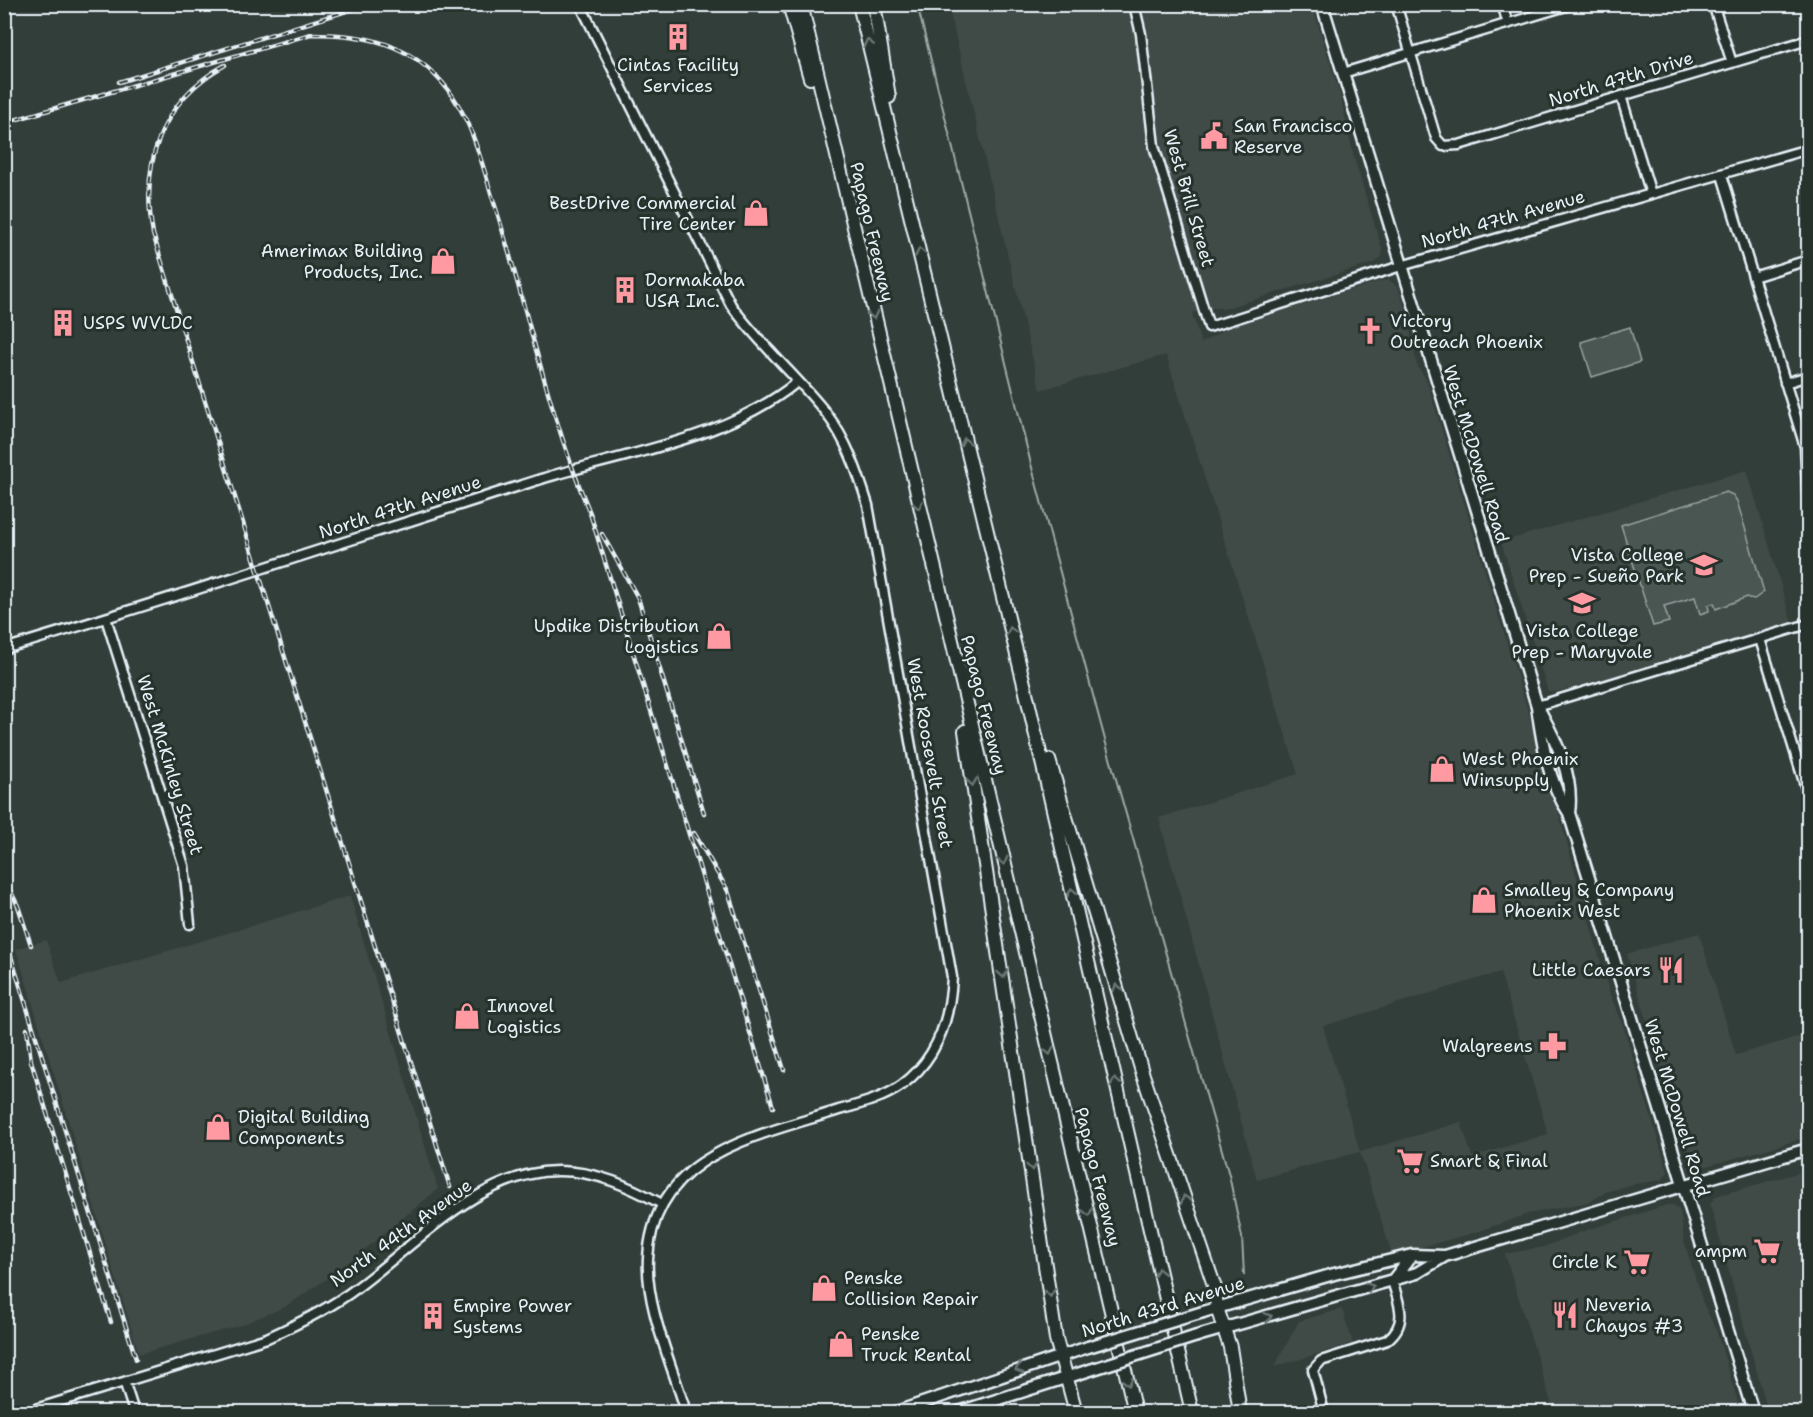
<svg xmlns="http://www.w3.org/2000/svg" width="1813" height="1417" font-family="'Shantell Sans',sans-serif">
<style>
.built{fill:#3f4b46;fill-rule:evenodd}
.green{fill:#495651;stroke:#98a4a4;stroke-width:1.5}
.lines{fill:none;stroke-linecap:round;stroke-linejoin:round}
.stream{stroke:#9ea9ab;stroke-width:2}
.minor-casing{stroke:#e8f1f8;stroke-width:13}
.major-casing{stroke:#e8f1f8;stroke-width:15}
.highway-casing{stroke:#e8f1f8;stroke-width:16}
.minor{stroke:#26332d;stroke-width:8}
.major{stroke:#26332d;stroke-width:10}
.highway{stroke:#26332d;stroke-width:12}
.rail-casing{stroke:#e8f1f8;stroke-width:4.5}
.rail{stroke:#26332d;stroke-width:2;stroke-dasharray:7;stroke-linecap:butt}
.major-bridge-casing{stroke:#e8f1f8;stroke-width:15;stroke-linecap:butt}
.major-bridge{stroke:#26332d;stroke-width:10}
.oneway{stroke:#6a7674}
.labels{text-anchor:middle;stroke-width:6;stroke-linejoin:round;paint-order:stroke}
.poi-label{font-size:18px;fill:#e8f1f8;stroke:#26332d;text-anchor:start}
.street-label{font-size:18px;fill:#e8f1f8;stroke:#26332d}
</style>
<rect width="100%" height="100%" fill="#323e39"/>
<filter id="ink" filterUnits="userSpaceOnUse"><feTurbulence type="fractalNoise" baseFrequency=".0167" numOctaves="2"/><feDisplacementMap in="SourceGraphic" scale="12" xChannelSelector="R" yChannelSelector="G"/><feConvolveMatrix kernelMatrix="1 2 1 2 8 2 1 2 1" color-interpolation-filters="sRGB"/></filter>
<g filter="url(#ink)">
<!-- built -->
<path class="built" d="M948,5h364l29,93 13,60 28,91v7l-8,7 -151,46 -6,-2 -25,6 9,30 31,-17 149,-45 8,-1 9,7 9,27 10,51 10,16 128,419 55,195 12,27 46,150 -6,8 -28,4 -26,7 -19,11 -61,12 -51,18 -85,23 -32,-103 -103,28 -98,-362 139,-44 -132,-419 -126,35zM1500,972l48,162 -76,23 -11,-35 -101,30 -37,-126z
M1747,470l45,153 -129,40 -108,29 -7,-1 -47,-149z
M350,896l88,293 -98,81 -55,37 -44,18 -102,29 -123,-405 30,-9 15,43z
M1699,933l37,122 72,-21v103l-108,31h-5l-6,-6 -3,-27 -7,-26 -10,-15 -42,-140z
M1808,1170v236l-20,6h-20l-58,-208 6,-8z
M1667,1205h7l6,6 4,30 19,62 13,27 25,82h-187l-49,-158 38,-7 41,-16z
M1342,1309l11,34 -79,24 25,-46z"/>
<!-- green -->
<path class="green" d="M1630,327l10,35 -48,15 -11,-35z
M1726,492l7,3 4,6 27,91 -11,8 -6,-3 -31,12 -2,-6 -6,2 1,6 -9,3 -5,-17 -31,9 5,16 -16,4 -32,-101z"/>
<g class="lines">
<!-- stream -->
<path class="stream" d="M917,4l114,460 77,287 121,424 13,62 2,38"/>
<defs>
<path id="minor" d="M580,4l151,301c28,39 65,70 95,108 21,27 32,60 42,92l84,472c-2,41 -15,82 -50,108 -18,13 -41,19 -63,25 -81,26 -186,43 -191,149 -3,47 25,108 38,153
M1134,4l7,30 13,112 55,181 192,-61 407,-117
M1396,4l40,134 7,8 16,-1 349,-105
M1502,4l6,20
M1713,4l19,59
M1343,73l230,-69
M1621,96l30,98
M1722,175l83,272 3,61
M1753,277l55,-17
M1785,383l23,-7
M106,618l78,248 6,58
M1760,639l48,156
M4,649c180,-54 358,-113 537,-170 85,-26 187,-40 256,-97
M1537,706l271,-82
M125,1384l9,28
M26,1412l241,-74c31,-14 64,-30 91,-51 58,-43 125,-117 201,-116 38,0 71,16 103,33
M1324,1412l-11,-42 8,-9 66,-21c22,-17 12,-37 5,-59"/>
<path id="major" d="M1322,4l215,702c5,36 11,76 32,107l184,599
M1540,711c17,31 34,66 29,102
M1392,1281l20,-26
M1203,1312l131,-38 78,-19 32,1
M1197,1336l220,-63 28,-17 363,-107
M896,1412l192,-65
M959,1412l128,-41"/>
<path id="highway" d="M789,4l21,74
M801,4l334,1408
M859,4l166,684 167,724
M874,4l15,93
M965,731l91,608 20,73
M1049,760l94,315 72,213 2,20 13,39 10,65"/>
</defs>
<!-- minor casing -->
<use href="#minor" class="minor-casing"/>
<!-- major casing -->
<use href="#major" class="major-casing"/>
<!-- highway casing -->
<use href="#highway" class="highway-casing"/>
<!-- minor -->
<use href="#minor" class="minor"/>
<!-- major -->
<use href="#major" class="major"/>
<!-- highway -->
<use href="#highway" class="highway"/>
<defs>
<path id="rail" d="M225,65c-65,36 -85,99 -72,169l297,953
M119,82l250,-78
M4,123l307,-89c45,0 88,6 122,39 39,36 48,91 64,139 31,100 52,204 93,301l183,594
M602,534l36,64 66,215
M694,833l34,58 56,179
M4,878l14,28 13,39
M4,934l132,425
M27,1029l4,32 80,261"/>
</defs>
<!-- rail casing -->
<use href="#rail" class="rail-casing"/>
<!-- rail -->
<use href="#rail" class="rail"/>
<defs>
<path id="major-bridge" d="M1088,1347l115,-35
M1087,1371l110,-35"/>
</defs>
<!-- major-bridge casing -->
<use href="#major-bridge" class="major-bridge-casing"/>
<!-- major-bridge -->
<use href="#major-bridge" class="major-bridge"/>
</g>
<!-- one-way arrows -->
<defs><path id="oneway-chevron" d="M-2-3.5L2.5 0L-2 3.5" fill="none" stroke-width="1.6" stroke-linecap="round" stroke-linejoin="round" transform="scale(1.5)"/></defs>
<g class="oneway">
<use href="#oneway-chevron" transform="translate(868 43) rotate(-104)"/>
<use href="#oneway-chevron" transform="translate(920 252) rotate(-104)"/>
<use href="#oneway-chevron" transform="translate(873 315) rotate(77)"/>
<use href="#oneway-chevron" transform="translate(965 442) rotate(-104)"/>
<use href="#oneway-chevron" transform="translate(918 505) rotate(77)"/>
<use href="#oneway-chevron" transform="translate(1011 631) rotate(-104)"/>
<use href="#oneway-chevron" transform="translate(972 782) rotate(82)"/>
<use href="#oneway-chevron" transform="translate(1003 861) rotate(76)"/>
<use href="#oneway-chevron" transform="translate(1072 892) rotate(-103)"/>
<use href="#oneway-chevron" transform="translate(1003 974) rotate(81)"/>
<use href="#oneway-chevron" transform="translate(1117 988) rotate(-107)"/>
<use href="#oneway-chevron" transform="translate(1049 1051) rotate(76)"/>
<use href="#oneway-chevron" transform="translate(1115 1082) rotate(-103)"/>
<use href="#oneway-chevron" transform="translate(1032 1167) rotate(82)"/>
<use href="#oneway-chevron" transform="translate(1185 1199) rotate(-109)"/>
<use href="#oneway-chevron" transform="translate(1088 1212) rotate(76)"/>
<use href="#oneway-chevron" transform="translate(1159 1272) rotate(-103)"/>
<use href="#oneway-chevron" transform="translate(1370 1287) rotate(-17)"/>
<use href="#oneway-chevron" transform="translate(1050 1293) rotate(82)"/>
<use href="#oneway-chevron" transform="translate(1268 1317) rotate(-16)"/>
<use href="#oneway-chevron" transform="translate(1019 1369) rotate(162)"/>
<use href="#oneway-chevron" transform="translate(1128 1382) rotate(77)"/>
</g>
</g>
<!-- icons -->
<defs>
<symbol id="building-bare" viewBox="-9 -9 18 18"><path d="M-4-6H4V6H1V3H-1V6H-4ZM-2.5-4.3h1.7v1.8h-1.7ZM.8-4.3h1.7v1.8H.8ZM-2.5-1h1.7V.8h-1.7ZM.8-1h1.7V.8H.8Z" fill="#ff9aa2" stroke="#26332d" stroke-width="2.5" paint-order="stroke"/></symbol>
<symbol id="civic-bare" viewBox="-9 -9 18 18"><path d="M-.6-6.5H3V-4.5H.6V-3L4-1V1h2V6H-6V1h2V-1L-.6-3ZM-1.2 2.5V6h2.4V2.5Z" fill="#ff9aa2" stroke="#26332d" stroke-width="2.5" paint-order="stroke"/></symbol>
<symbol id="shop-bare" viewBox="-9 -9 18 18"><path d="M-5-2.5h2.3a2.7 3.5 0 0 1 5.4 0H5L5.5 6h-11ZM-1.5-2.5h3a1.5 2.3 0 0 0-3 0Z" fill="#ff9aa2" stroke="#26332d" stroke-width="2.5" paint-order="stroke"/></symbol>
<symbol id="church-bare" viewBox="-9 -9 18 18"><path d="M-1.2-6h2.4v3.5h3.3v2.4h-3.3V6h-2.4V-.1h-3.3v-2.4h3.3Z" fill="#ff9aa2" stroke="#26332d" stroke-width="2.5" paint-order="stroke"/></symbol>
<symbol id="school-bare" viewBox="-9 -9 18 18"><path d="M0-5L7-2L0 1L-7-2ZM-4 1L0 2.5L4 1V4Q0 6-4 4Z" fill="#ff9aa2" stroke="#26332d" stroke-width="2.5" paint-order="stroke"/></symbol>
<symbol id="restaurant-bare" viewBox="-9 -9 18 18"><path d="M-5-6h1v4h1v-4h1v4h1v-4h1v5L-1.5 .5V6h-2V.5L-5-1ZM5-6V6H3V1.5H1.5Q1.5-4 5-6Z" fill="#ff9aa2" stroke="#26332d" stroke-width="2.5" paint-order="stroke"/></symbol>
<symbol id="pharmacy-bare" viewBox="-9 -9 18 18"><path d="M-2-6h4v4h4v4h-4v4h-4v-4h-4v-4h4Z" fill="#ff9aa2" stroke="#26332d" stroke-width="2.5" paint-order="stroke"/></symbol>
<symbol id="supermarket-bare" viewBox="-9 -9 18 18"><path d="M-6-5.5h2.5l.6 2H6L4.5 2H-2.5L-4.4-4H-6ZM-1.5 3.2a1.3 1.3 0 1 0 .1 0ZM3 3.2a1.3 1.3 0 1 0 .1 0Z" fill="#ff9aa2" stroke="#26332d" stroke-width="2.5" paint-order="stroke"/></symbol>
</defs>
<g fill-rule="evenodd">
<use href="#building-bare" x="659" y="18" width="38" height="38"/>
<use href="#civic-bare" x="1195" y="117" width="38" height="38"/>
<use href="#shop-bare" x="737" y="194" width="38" height="38"/>
<use href="#shop-bare" x="424" y="242" width="38" height="38"/>
<use href="#building-bare" x="606" y="271" width="38" height="38"/>
<use href="#building-bare" x="44" y="304" width="38" height="38"/>
<use href="#church-bare" x="1351" y="312" width="38" height="38"/>
<use href="#school-bare" x="1685" y="546" width="38" height="38"/>
<use href="#school-bare" x="1563" y="584" width="38" height="38"/>
<use href="#shop-bare" x="700" y="617" width="38" height="38"/>
<use href="#shop-bare" x="1423" y="750" width="38" height="38"/>
<use href="#shop-bare" x="1465" y="881" width="38" height="38"/>
<use href="#restaurant-bare" x="1652" y="951" width="38" height="38"/>
<use href="#shop-bare" x="448" y="997" width="38" height="38"/>
<use href="#pharmacy-bare" x="1534" y="1027" width="38" height="38"/>
<use href="#shop-bare" x="199" y="1108" width="38" height="38"/>
<use href="#supermarket-bare" x="1391" y="1142" width="38" height="38"/>
<use href="#supermarket-bare" x="1748" y="1232" width="38" height="38"/>
<use href="#supermarket-bare" x="1618" y="1243" width="38" height="38"/>
<use href="#shop-bare" x="805" y="1269" width="38" height="38"/>
<use href="#restaurant-bare" x="1546" y="1296" width="38" height="38"/>
<use href="#building-bare" x="414" y="1297" width="38" height="38"/>
<use href="#shop-bare" x="822" y="1325" width="38" height="38"/>
</g>
<g class="labels">
<!-- poi labels -->
<g class="poi-label">
<text x="678" y="71" text-anchor="middle">Cintas Facility<tspan x="678" dy="21">Services</tspan></text>
<text x="1234" y="132">San Francisco<tspan x="1234" dy="21">Reserve</tspan></text>
<text x="736" y="209" text-anchor="end">BestDrive Commercial<tspan x="736" dy="21">Tire Center</tspan></text>
<text x="423" y="257" text-anchor="end">Amerimax Building<tspan x="423" dy="21">Products, Inc.</tspan></text>
<text x="645" y="286">Dormakaba<tspan x="645" dy="21">USA Inc.</tspan></text>
<text x="1390" y="327">Victory<tspan x="1390" dy="21">Outreach Phoenix</tspan></text>
<text x="83" y="329">USPS WVLDC</text>
<text x="1684" y="561" text-anchor="end">Vista College<tspan x="1684" dy="21">Prep - Sueño Park</tspan></text>
<text x="699" y="632" text-anchor="end">Updike Distribution<tspan x="699" dy="21">Logistics</tspan></text>
<text x="1582" y="637" text-anchor="middle">Vista College<tspan x="1582" dy="21">Prep - Maryvale</tspan></text>
<text x="1462" y="765">West Phoenix<tspan x="1462" dy="21">Winsupply</tspan></text>
<text x="1504" y="896">Smalley &amp; Company<tspan x="1504" dy="21">Phoenix West</tspan></text>
<text x="1651" y="976" text-anchor="end">Little Caesars</text>
<text x="487" y="1012">Innovel<tspan x="487" dy="21">Logistics</tspan></text>
<text x="1533" y="1052" text-anchor="end">Walgreens</text>
<text x="238" y="1123">Digital Building<tspan x="238" dy="21">Components</tspan></text>
<text x="1430" y="1167">Smart &amp; Final</text>
<text x="1747" y="1257" text-anchor="end">ampm</text>
<text x="1617" y="1268" text-anchor="end">Circle K</text>
<text x="844" y="1284">Penske<tspan x="844" dy="21">Collision Repair</tspan></text>
<text x="1585" y="1311">Neveria<tspan x="1585" dy="21">Chayos #3</tspan></text>
<text x="453" y="1312">Empire Power<tspan x="453" dy="21">Systems</tspan></text>
<text x="861" y="1340">Penske<tspan x="861" dy="21">Truck Rental</tspan></text>
</g>
<!-- street labels -->
<g class="street-label">
<text transform="translate(1621 79) rotate(-17)" y="6">North 47th Drive</text>
<text transform="translate(1189 198) rotate(74)" y="6">West Brill Street</text>
<text transform="translate(1503 219) rotate(-16)" y="6">North 47th Avenue</text>
<text transform="translate(872 232) rotate(77)" y="6">Papago Freeway</text>
<text transform="translate(1476 454) rotate(73)" y="6">West McDowell Road</text>
<text transform="translate(400 507) rotate(-18)" y="6">North 47th Avenue</text>
<text transform="translate(984 705) rotate(76)" y="6">Papago Freeway</text>
<text transform="translate(930 753) rotate(80)" y="6">West Roosevelt Street</text>
<text transform="translate(170 765) rotate(73)" y="6">West McKinley Street</text>
<text transform="translate(1677 1108) rotate(73)" y="6">West McDowell Road</text>
<text transform="translate(1098 1177) rotate(76)" y="6">Papago Freeway</text>
<text transform="translate(401 1233) rotate(-36)" y="6">North 44th Avenue</text>
<text transform="translate(1163 1307) rotate(-17)" y="6">North 43rd Avenue</text>
</g>
</g>
<!-- margin -->
<rect width="1813" height="1417" fill="none" stroke="#26332d" stroke-width="24"/>
<rect x="12" y="12" width="1789" height="1393" fill="none" stroke="#e8f1f8" stroke-width="2" filter="url(#ink)"/>
</svg>
